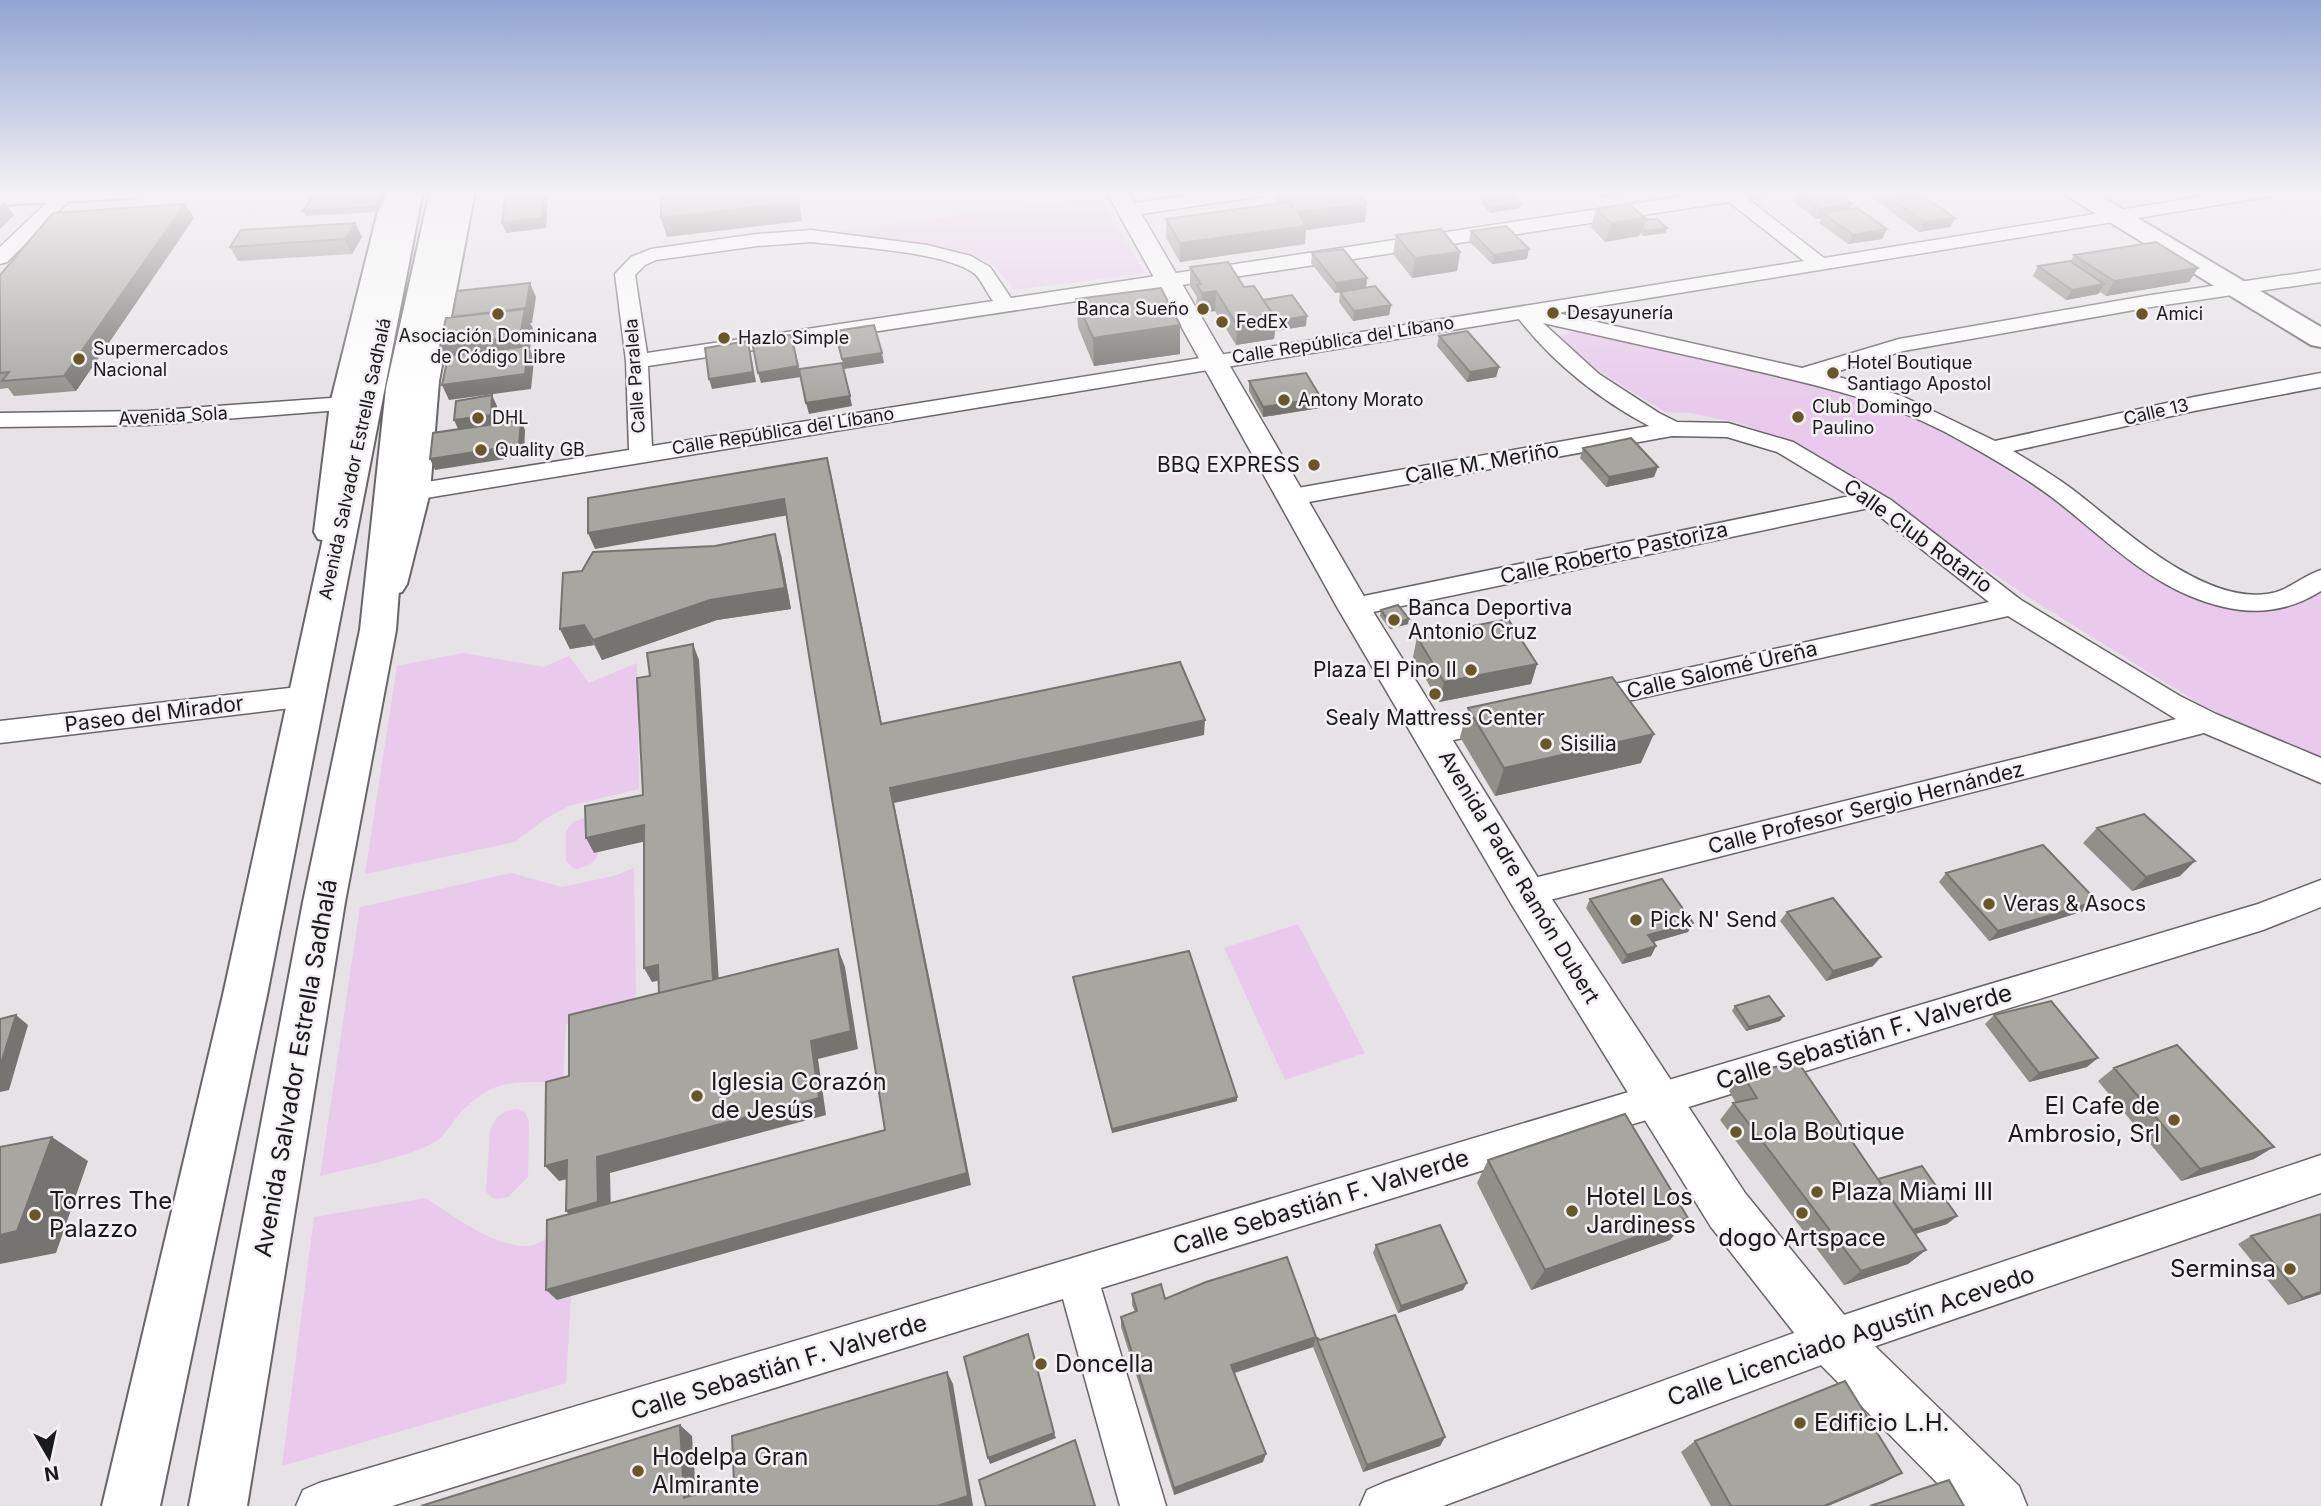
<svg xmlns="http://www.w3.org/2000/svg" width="2321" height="1506" font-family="Inter,sans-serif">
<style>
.green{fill:#e9caec}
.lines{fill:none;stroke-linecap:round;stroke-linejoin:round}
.minor-casing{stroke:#686568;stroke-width:3}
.tertiary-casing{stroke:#686568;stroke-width:3}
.secondary-casing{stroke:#686568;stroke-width:4}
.primary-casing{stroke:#686568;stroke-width:4}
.trunk-casing{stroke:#686568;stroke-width:4}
.minor{fill:#fff;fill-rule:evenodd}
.tertiary{fill:#fff;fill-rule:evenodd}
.secondary{fill:#fff;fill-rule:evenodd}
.primary{fill:#fff;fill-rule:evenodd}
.trunk{fill:#fff;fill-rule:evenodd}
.wall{fill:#908f8a}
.shaded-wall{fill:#757471}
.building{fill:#a7a6a1;stroke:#757471;stroke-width:2}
.poi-dot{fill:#695826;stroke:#f3f0f4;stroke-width:2.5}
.labels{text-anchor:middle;stroke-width:5;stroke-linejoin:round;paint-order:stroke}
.far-poi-label{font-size:18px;fill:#1b1a1b;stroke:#f3f0f4;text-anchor:start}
.far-street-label{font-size:18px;fill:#1b1a1b;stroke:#f3f0f4}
.street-label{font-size:21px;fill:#1b1a1b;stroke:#f3f0f4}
.poi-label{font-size:21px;fill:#1b1a1b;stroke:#f3f0f4;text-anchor:start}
.near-street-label{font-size:24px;fill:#1b1a1b;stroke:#f3f0f4}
.near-poi-label{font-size:24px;fill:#1b1a1b;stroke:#f3f0f4;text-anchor:start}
</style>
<rect width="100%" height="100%" fill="#e6e2e6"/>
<!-- green -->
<path class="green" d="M1100,197l45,76 -131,17 -23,-28 -33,-11 -120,-20z
M1575,331l332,73 236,155 71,36 85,6 22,-18v176l-121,-55 -156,-97 -229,-151 -68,-31 -57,-12 -25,-1 -112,-70 6,-6z
M463,653l81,14 25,-11 20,27 48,-20 2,126 -70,17 -24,13 -30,23 -150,32 32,-208z
M591,816c6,26 19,48 -17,53l-8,-8v-29l7,-10z
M634,868l2,129 -13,12 -57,15 -3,57c-47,4 -63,-7 -100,29 -9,8 -15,22 -24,29 -24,18 -89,29 -119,37l40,-269 151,-34 51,14 52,-11z
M1298,924l67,129 -80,27 -61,-132z
M515,1109l9,2 5,10 -1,56 -20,20 -14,2 -8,-7 4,-62c5,-13 12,-18 25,-21z
M426,1198c26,17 69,50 103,48 9,-1 21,-10 29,-14l13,64 -5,87 -284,83 32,-249z"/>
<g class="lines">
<defs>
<path id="minor" d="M59,191h20l-72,71 -7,2v-17z
M1221,191h49l-9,5 -133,20 -9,-6 9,-6z
M1718,191h54l-3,4 -21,4 76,59 412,-67h45l-9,5 -715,117 245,55 97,-29 252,-44 170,-25v12l-170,25 -248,44 -74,23 73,22 93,45 199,-44 127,-24v14l-127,24 -181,40c20,12 40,24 59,38 50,38 128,114 195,105 20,-2 35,-18 54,-24v21c-43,27 -85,24 -131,5 -51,-21 -93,-64 -137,-98 -34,-25 -71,-46 -108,-66 -66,-34 -134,-48 -206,-65 -65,-15 -130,-29 -196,-44l56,51 60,39 18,9 51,1 65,19 98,58 130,100 159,96 36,18 105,44v25l-117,-50 -678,173 -12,-3 -4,-10 4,-10 12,-3 650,-161 -168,-103 -425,95 -10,-3 -4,-7 4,-7 10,-3 406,-89 -120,-94 -515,108 -9,-3 -4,-6 4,-6 9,-3 496,-102 -73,-44 -50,-15 -55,-1 -380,69 -9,-3 -3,-5 3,-5 9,-3 357,-63c-50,-27 -95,-62 -130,-107l-1105,181 -9,-3 -3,-5 3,-5 9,-3 215,-34 -3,-89 -11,-87 16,-17 20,-8 106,-15 54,-4 116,15 44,11 19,11 21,31zM1729,202l75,59 -1152,185 -4,-80zM811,242c39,5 135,9 164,32 7,7 12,19 18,27l-346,52 -12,-78 10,-10 11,-5 101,-14z
M345,397l8,2 3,5 -3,5 -206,16 -147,2v-14l147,-2z
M307,686l10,3 4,7 -4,7 -10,3 -307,37v-22z
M1500,708l10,3 5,8 -5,8 -78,18 -10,-3 -5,-8 5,-8z
M2321,880v27l-58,23 -1162,358 65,218h-46l-57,-207 -671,207h-96l7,-16 16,-7 1939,-579z
M2321,1155v38l-489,168 -389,145h-83l7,-16 16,-7 449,-164z"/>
<path id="tertiary" d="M1106,191h22l241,414 171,276 205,312 105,129 169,164 8,20h-67l-146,-148 -103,-131 -199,-322 -175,-298z"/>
<path id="secondary" d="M2063,191h29l229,136v20l-10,-2 -244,-149z"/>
<path id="primary" d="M0,191h143l-4,5 -8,2 -131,7z
M383,191h24l-47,213 -14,128 -4,7 -12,3 -12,-3 -4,-7 16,-128z
M451,191h24l-36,190 -9,111 -23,92 -5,8 -12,3 -12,-3 -5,-8 25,-92 13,-111z"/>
<path id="trunk" d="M399,191h24l-156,804 -107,511h-58l121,-511z
M430,191h24l-40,197 -18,242 -51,272 -98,604h-58l114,-604 57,-272 26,-242z"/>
</defs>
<!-- minor casing -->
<use href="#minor" class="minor-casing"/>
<!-- tertiary casing -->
<use href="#tertiary" class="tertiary-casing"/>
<!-- secondary casing -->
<use href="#secondary" class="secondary-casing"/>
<!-- primary casing -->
<use href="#primary" class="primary-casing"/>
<!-- trunk casing -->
<use href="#trunk" class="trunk-casing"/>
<!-- minor -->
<use href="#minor" class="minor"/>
<!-- tertiary -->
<use href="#tertiary" class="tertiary"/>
<!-- secondary -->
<use href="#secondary" class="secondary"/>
<!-- primary -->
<use href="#primary" class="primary"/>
<!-- trunk -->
<use href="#trunk" class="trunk"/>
</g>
<!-- wall -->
<path class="wall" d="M1277,191h80l8,31 -59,8 -1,14 -125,18 -14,-24v-19l111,-15 -1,-2z
M1593,191h39l-1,3 -30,4z
M1862,191h58l4,6 26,30 -31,5 -29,-21 1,-2h-2z
M1946,191h33l-26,5z
M1796,192l54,17 32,30 -34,5 -29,-21 2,-5 -5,1 -23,-18z
M387,195l-9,17 -72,4 -3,-5z
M1481,198l39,10 -30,5 -9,-10z
M185,204l9,14 -118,173 -62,5 -6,-8 -8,1v-114z
M1596,209l49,9 -1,2 22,13 -23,3 -3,-3 -1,3 -34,6 -14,-15z
M355,223l7,14 -10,17 -114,7 -8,-14z
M1471,231l56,28 -35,5 -23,-23z
M1396,235l64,17 -3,19 -45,7 -19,-24z
M1312,253l55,25 -1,9 25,18 -2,10 -36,6 -14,-19 1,-10 -5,1 -24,-30z
M2074,255l124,13 -9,14 -83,14 -6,-4 -2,2 -32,6 -33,-24 5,-10 32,-4z
M1190,267l54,20 19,13 43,26 -31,5 -1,8 -38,6 -21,-34 -13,2 -6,-9 1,-7 -7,-11z
M1076,299l104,55 -86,12 -16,-39z
M1439,336l60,31 -3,10 -29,5 -30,-36z
M1249,381l72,17 -1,10 -57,9 -14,-26z
M1583,448l71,29 -48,10 -26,-29z
M781,555l10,54 -74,11 -115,40 -8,-15 -24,4 -10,-20z
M1381,610l27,14 -18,5 -10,-13z
M1417,637l120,27 -6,20 -92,18 -26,-45z
M1468,708l173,55 -146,33 -35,-59z
M2097,828l83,48 -48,15 -49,-48z
M1946,873l151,28 -10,9 -98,31 -50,-59z
M1590,899l98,33 -35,10 3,4 -5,10 -29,8 -36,-56z
M1787,912l86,54 -47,15 -46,-60z
M1073,977l164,120v4l-125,32z
M1735,1006l45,15 -34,10 -14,-20z
M1994,1015l93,52 -58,15 -44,-58z
M2114,1068l140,91 -73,22 -83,-100z
M1742,1074l136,105 79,37 -10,8 -31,10 10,16 -18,14 -64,21 -124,-165 13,-17h3l-7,-12z
M1488,1160l200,58 -18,22 -139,50 -54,-107z
M2251,1236l70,58 -33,11 -50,-61z
M1376,1245l87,45 -65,23 -25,-60z
M1132,1294l33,5 151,38 -3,10 -78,26 28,89 -89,33 -53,-168v-10l14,-5 -3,-7z
M1316,1337l129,100 -5,9 -77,26 -50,-125z
M1695,1441l207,32 -19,10 -55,23h-117l-30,-54z"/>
<!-- shaded-wall -->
<path class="shaded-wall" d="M384,191h1l2,4 -9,17 -3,-5z
M544,191h3l1,3 -2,34 -40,5 -4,-10z
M798,191l4,30 -135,16 -6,-19z
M1603,191h29l-1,3 -30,4z
M1669,191h14l-15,3z
M1956,191h23l-26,5z
M1925,194l-4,10 -27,-3 -3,8h-2l4,-9z
M4,201l10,14 -14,14v-24z
M1521,203l-1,5 -30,5 1,-5z
M185,204l9,14 -118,173 -12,-15z
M1367,204l-2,18 -59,8 -1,14 -125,18v-19l117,-31z
M1852,204l-4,10 -25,-1 -2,5 -5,1 4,-10z
M1645,218l-6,18 -34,6 6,-19z
M1955,218l-5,9 -31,5 5,-10z
M355,223l7,14 -10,17 -7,-15z
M1667,228l-1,5 -23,3 2,-5z
M1887,229l-5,10 -34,5 5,-9z
M1529,249l-2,10 -35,5 2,-9z
M1460,252l-3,19 -45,7 3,-20z
M2198,268l-9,14 -83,14 8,-15z
M1367,278l-1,10 -31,5 1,-10z
M530,283l6,14 -4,26h-2l3,5 -3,21 4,12 -3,28 -82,11 -7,-15 7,-19 -9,-20z
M2104,284l-6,10 -32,6 6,-10z
M1216,291l-1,20 -13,2v-20z
M1391,305l-2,10 -36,6 1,-10z
M1307,316l-1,10 -31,5 -1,8 -38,6 1,-20 39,-6z
M1180,325v29l-86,12 -1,-28z
M748,341l8,41 -44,7 -3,-10z
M794,345l7,32 -40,6 -3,-10z
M882,353l2,10 -40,6 -2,-10z
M1499,367l-3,10 -29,5 3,-10z
M492,395l5,11 -1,19 -37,6 -5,-11z
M850,396l2,10 -43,8 -3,-11z
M1321,398l-1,10 -57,9v-10z
M521,420l4,10 -1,26 -89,14 -5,-11z
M827,458l4,15 54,266 -4,-15z
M1658,467l-4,10 -48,10 3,-10z
M784,499l5,16 -194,34 -7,-16z
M775,534l6,21 10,54 -74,11 -115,40 -9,-20z
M1409,619l-1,5 -18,5 1,-5z
M584,625l10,20 -24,4 -10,-20z
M693,644l6,16 21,339 -52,12z
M1537,664l-6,20 -92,18 5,-20z
M1205,720l-1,15 -310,68 77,382 -414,115 -11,-10 421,-117 -77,-385z
M1654,734l-13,29 -146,33 9,-28z
M644,825l7,15 -57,13 -8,-15z
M2195,861l-15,15 -48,15 14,-14z
M2097,901l-10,9 -98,31 9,-10z
M1693,923l-5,9 -45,13 5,-10z
M1656,946l-5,10 -29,8 5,-9z
M838,949l7,18 13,82 -40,10 8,56 -216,58 1,44 -31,9 -14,-15 31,-54 214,-116z
M1881,957l-8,9 -47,15 7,-10z
M658,965l8,14 -14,3 -8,-14z
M16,1015l12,10 -19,65 -9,2v-25z
M1784,1016l-4,5 -34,10 3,-4z
M2098,1058l-11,9 -58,15 10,-9z
M1237,1097v4l-125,32v-4z
M52,1137l36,24 -32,92 -56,11v-29z
M2274,1147l-20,12 -73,22 19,-12z
M567,1160l13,16 -21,5 -14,-15z
M1957,1216l-10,8 -45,14 10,-7z
M1688,1218l-18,22 -139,50 14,-20z
M1926,1250l-18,14 -64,21 17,-14z
M1467,1283l-4,7 -65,23 3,-7z
M2321,1292v2l-33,11 15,-7z
M1316,1337l-3,10 -83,27 1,-9z
M947,1372l6,12 20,122h-36z
M680,1425l12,11 5,70 -13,-8z
M1054,1433l2,5 -66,26 -2,-6z
M1445,1437l-5,9 -77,26 4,-7z
M1266,1454l-3,8 -89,33v-7z
M1902,1473l-19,10 -55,23h-4z"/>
<!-- building -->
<path class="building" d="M363,191h21l-9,16 -72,4 11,-17z
M506,191h38l-1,27 -41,5z
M661,191h135l2,11 -137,16z
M1283,191h74l10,13 -70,8 9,14 -126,17 -14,-24 123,-17 4,6z
M1799,191h34l19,13 -32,5 -24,-17z
M1880,191h40l5,3 -32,6z
M1511,194l10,9 -30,5 -10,-10z
M1925,197l30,21 -31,4 -30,-21z
M185,204l-121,172 -62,5 7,-9 -9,1v-98l53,-62z
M1629,204l16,14 -34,5 -15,-14z
M1857,208l30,21 -34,6 -30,-22z
M1657,219l10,9 -22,3 -3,-3 2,-8z
M355,223l-10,16 -115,8 11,-17z
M1506,226l23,23 -35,6 -23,-24z
M1441,229l19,23 -45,6 -19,-23z
M2156,242l42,26 -84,13 -40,-26z
M1343,249l24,29 -31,5 -24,-30z
M2070,261l34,23 -32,6 -34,-24z
M1228,262l16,25 10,-1 22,33 -39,6 -21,-34 -14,2 -5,-8 4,-1 -11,-17z
M530,283l-4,25 -74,9 5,-26z
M1375,286l16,19 -37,6 -14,-19z
M1161,288l19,37 -87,13 -17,-39z
M1292,295l15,21 -31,5v-2l-13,-19z
M525,309l-5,27 -80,10 6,-28z
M874,325l8,28 -40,6 -7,-28z
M1467,331l32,36 -29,5 -31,-36z
M791,335l7,31 -40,7 -6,-32z
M748,341l5,31 -44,7 -4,-31z
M528,346l-3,28 -83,11 6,-29z
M842,363l8,33 -44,7 -7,-34z
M1306,373l15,25 -58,9 -14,-26z
M492,395l-1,20 -37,5 2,-19z
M521,420l-2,25 -89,14 3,-26z
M1631,438l27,29 -49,10 -26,-29z
M827,458l54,266 299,-62 25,58 -315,68 77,385 -421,117 1,-70 338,-90 -101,-631 -196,34v-35z
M775,534l10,54 -75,12 -117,40 -9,-15 -24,4 3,-56 19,-2 11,-19 122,-6z
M1398,605l11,14 -18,5 -10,-14z
M1508,619l29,45 -93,18 -27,-45z
M693,644l20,336 -54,13 -1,-28 -14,3v-143l-58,13 -1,-32 58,-11 -6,-117 13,-2 -3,-23z
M1612,677l42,57 -150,34 -36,-60z
M2144,814l51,47 -49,16 -49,-49z
M2043,845l54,56 -99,30 -52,-58z
M1662,879l31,44 -45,12 8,11 -29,9 -37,-56z
M1833,898l48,59 -48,14 -46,-59z
M838,949l13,82 -40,10 8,57 -222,59 1,45 -32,9 1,-51 -22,6 1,-84 23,-6v-61z
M1189,951l48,146 -125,32 -39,-152z
M1769,996l15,20 -35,11 -14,-21z
M2051,1001l47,57 -59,15 -45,-58z
M16,1015l-16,52v-48z
M2177,1045l97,102 -74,22 -86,-101z
M1798,1062l128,188 -65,21 -128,-168 24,-5 -15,-24z
M1625,1114l63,104 -143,52 -57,-110z
M52,1137l-35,94 -17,4v-88z
M1922,1166l35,50 -44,14 -35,-51z
M2321,1214v78l-18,6 -52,-62z
M1440,1225l27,58 -66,23 -25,-61z
M1287,1257l29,80 -85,28 35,89 -92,34 -53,-171 16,-6 -5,-17 29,-10 4,15 41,-17z
M1395,1315l50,122 -78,28 -51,-128 4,3z
M1028,1334l26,99 -66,25 -24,-101z
M947,1372l21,124 -31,10h-516l259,-81 4,73 50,-15 -2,-47z
M1845,1381l57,92 -78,33h-93l-36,-65z
M1075,1440l20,66h-109l-7,-26z
M1949,1480l15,26h-94z"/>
<!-- sky -->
<linearGradient id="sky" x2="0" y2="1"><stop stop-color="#91a4d3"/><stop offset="0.48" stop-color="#f4f2f4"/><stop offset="1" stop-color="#f4f2f4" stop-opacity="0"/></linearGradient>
<rect width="2321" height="402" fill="url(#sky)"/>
<!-- markers -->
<g class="poi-dot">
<circle cx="1203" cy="309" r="7"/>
<circle cx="1553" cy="313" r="7"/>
<circle cx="498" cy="314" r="7"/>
<circle cx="2142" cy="314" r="7"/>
<circle cx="1222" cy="322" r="7"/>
<circle cx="724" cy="338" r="7"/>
<circle cx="79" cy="359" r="7"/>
<circle cx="1833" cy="373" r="7"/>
<circle cx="1284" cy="400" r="7"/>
<circle cx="1798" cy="417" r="7"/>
<circle cx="478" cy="418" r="7"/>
<circle cx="481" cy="450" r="7"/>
<circle cx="1314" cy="465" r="7"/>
<circle cx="1394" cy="620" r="7"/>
<circle cx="1471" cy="670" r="7"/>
<circle cx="1435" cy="694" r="7"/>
<circle cx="1546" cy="744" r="7"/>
<circle cx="1989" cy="904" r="7"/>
<circle cx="1636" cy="920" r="7"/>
<circle cx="697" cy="1096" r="7"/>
<circle cx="2174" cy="1120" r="7"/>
<circle cx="1736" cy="1132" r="7"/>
<circle cx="1817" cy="1192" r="7"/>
<circle cx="1572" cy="1211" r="7"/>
<circle cx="1802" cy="1213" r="7"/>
<circle cx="35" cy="1215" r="7"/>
<circle cx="2290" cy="1269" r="7"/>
<circle cx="1041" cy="1364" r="7"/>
<circle cx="1800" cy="1423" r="7"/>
<circle cx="638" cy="1471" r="7"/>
</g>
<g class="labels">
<!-- far-poi labels -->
<g class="far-poi-label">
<text x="1189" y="315" text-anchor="end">Banca Sueño</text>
<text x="1567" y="319">Desayunería</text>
<text x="2156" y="320">Amici</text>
<text x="1236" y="328">FedEx</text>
<text x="498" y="342" text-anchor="middle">Asociación Dominicana<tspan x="498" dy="21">de Código Libre</tspan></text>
<text x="738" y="344">Hazlo Simple</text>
<text x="93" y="355">Supermercados<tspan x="93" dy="21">Nacional</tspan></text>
<text x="1847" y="369">Hotel Boutique<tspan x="1847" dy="21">Santiago Apostol</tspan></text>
<text x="1298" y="406">Antony Morato</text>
<text x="1812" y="413">Club Domingo<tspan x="1812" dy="21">Paulino</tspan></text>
<text x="492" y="424">DHL</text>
<text x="495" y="456">Quality GB</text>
</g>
<!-- far-street labels -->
<g class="far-street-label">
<text transform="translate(1343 340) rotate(-9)" y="6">Calle República del Líbano</text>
<text transform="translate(635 376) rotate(-94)" y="6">Calle Paralela</text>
<text transform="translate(2156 412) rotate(-13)" y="6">Calle 13</text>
<text transform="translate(173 416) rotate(-3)" y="6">Avenida Sola</text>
<text transform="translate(783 431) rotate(-9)" y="6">Calle República del Líbano</text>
<text transform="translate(355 459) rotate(-78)" y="6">Avenida Salvador Estrella Sadhalá</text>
</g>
<!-- street labels -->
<g class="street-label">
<text transform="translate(1482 463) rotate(-10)" y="7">Calle M. Meriño</text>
<text transform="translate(1918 536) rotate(36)" y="7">Calle Club Rotario</text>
<text transform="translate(1614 553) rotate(-12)" y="7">Calle Roberto Pastoriza</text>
<text transform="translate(1722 670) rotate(-13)" y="7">Calle Salomé Ureña</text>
<text transform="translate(154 714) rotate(-7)" y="7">Paseo del Mirador</text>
<text transform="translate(1866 808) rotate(-14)" y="7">Calle Profesor Sergio Hernández</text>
<text transform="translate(1519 877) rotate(59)" y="7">Avenida Padre Ramón Dubert</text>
</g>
<!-- poi labels -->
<g class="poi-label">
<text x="1300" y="472" text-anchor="end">BBQ EXPRESS</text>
<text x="1408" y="615">Banca Deportiva<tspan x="1408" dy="24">Antonio Cruz</tspan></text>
<text x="1457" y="677" text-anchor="end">Plaza El Pino II</text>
<text x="1435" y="725" text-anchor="middle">Sealy Mattress Center</text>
<text x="1560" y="751">Sisilia</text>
<text x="2003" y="911">Veras &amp; Asocs</text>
<text x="1650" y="927">Pick N' Send</text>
</g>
<!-- near-street labels -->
<g class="near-street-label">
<text transform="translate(1864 1037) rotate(-17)" y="8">Calle Sebastián F. Valverde</text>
<text transform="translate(296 1068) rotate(-80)" y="8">Avenida Salvador Estrella Sadhalá</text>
<text transform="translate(1321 1202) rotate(-17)" y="8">Calle Sebastián F. Valverde</text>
<text transform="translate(1851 1336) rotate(-19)" y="8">Calle Licenciado Agustín Acevedo</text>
<text transform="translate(779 1367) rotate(-17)" y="8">Calle Sebastián F. Valverde</text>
</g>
<!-- near-poi labels -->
<g class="near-poi-label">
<text x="711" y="1090">Iglesia Corazón<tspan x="711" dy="28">de Jesús</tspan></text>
<text x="2160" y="1114" text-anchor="end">El Cafe de<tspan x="2160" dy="28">Ambrosio, Srl</tspan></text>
<text x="1750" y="1140">Lola Boutique</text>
<text x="1831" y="1200">Plaza Miami III</text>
<text x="1586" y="1205">Hotel Los<tspan x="1586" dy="28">Jardiness</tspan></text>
<text x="49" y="1209">Torres The<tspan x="49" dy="28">Palazzo</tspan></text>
<text x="1802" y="1246" text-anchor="middle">dogo Artspace</text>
<text x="2276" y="1277" text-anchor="end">Serminsa</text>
<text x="1055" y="1372">Doncella</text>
<text x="1814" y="1431">Edificio L.H.</text>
<text x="652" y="1465">Hodelpa Gran<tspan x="652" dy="28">Almirante</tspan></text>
</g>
</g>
<!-- north arrow -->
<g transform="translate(49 1457) rotate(171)" stroke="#f3f0f4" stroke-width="5" paint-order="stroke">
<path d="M0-5L12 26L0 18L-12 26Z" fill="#1b1a1b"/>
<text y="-10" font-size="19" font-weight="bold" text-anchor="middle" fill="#1b1a1b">N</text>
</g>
</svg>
